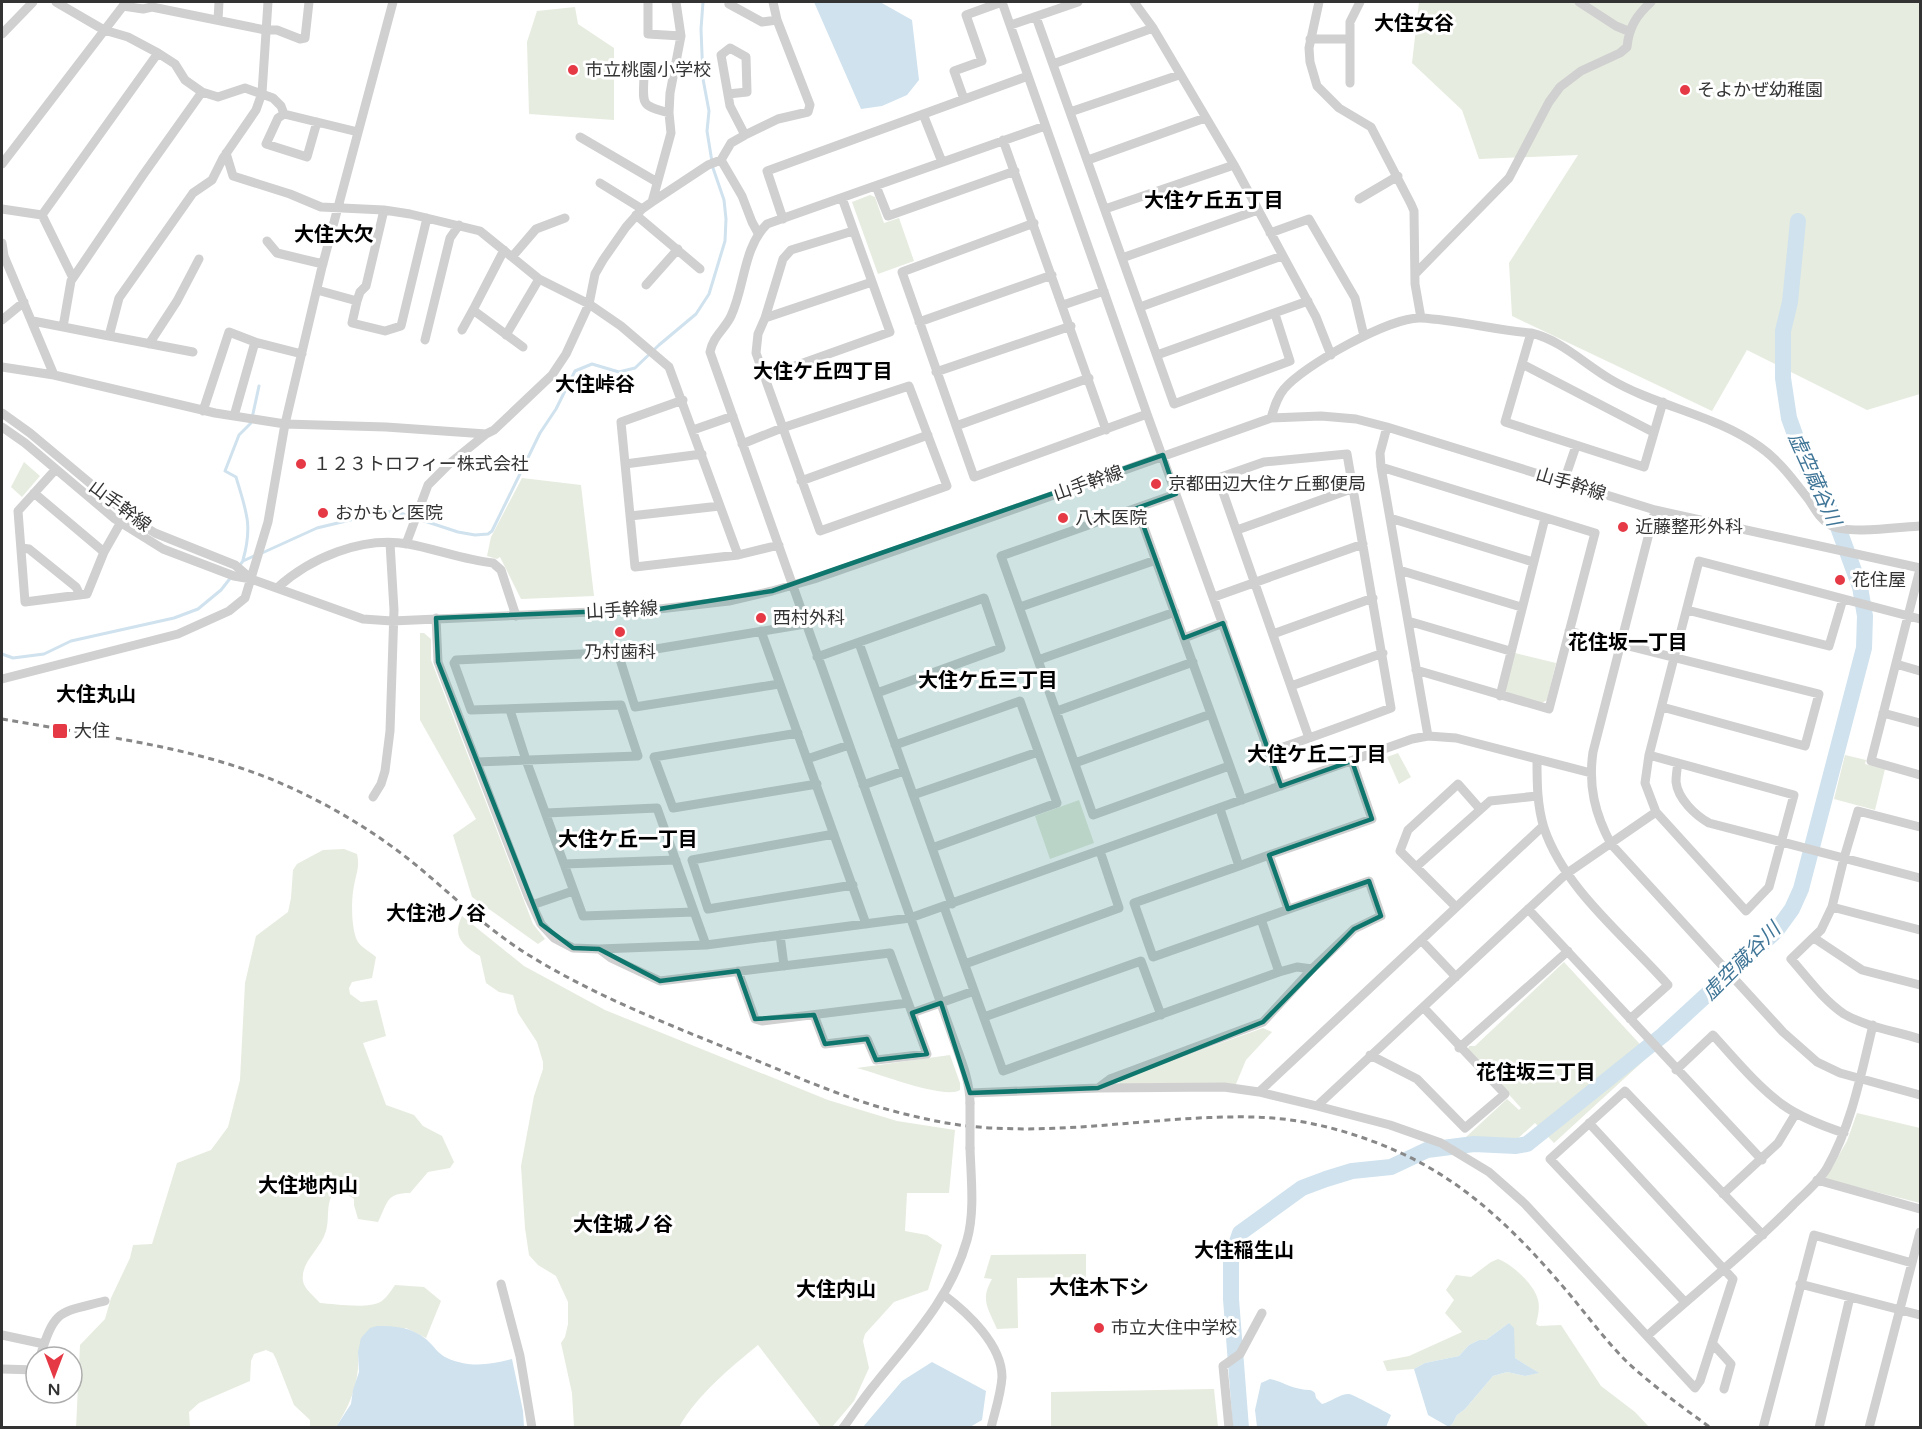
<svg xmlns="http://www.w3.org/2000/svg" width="1922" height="1429" font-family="'Varela Round','Noto Sans JP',sans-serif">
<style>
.green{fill:#e6ecdf}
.water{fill:#cfe2ee}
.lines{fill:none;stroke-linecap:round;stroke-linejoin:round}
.stream{stroke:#cfe2ee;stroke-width:3}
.river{stroke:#cfe2ee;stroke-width:16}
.minor{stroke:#d0d0d0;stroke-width:9}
.rail{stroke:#888;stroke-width:3;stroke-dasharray:6 4.5;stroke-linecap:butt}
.minor-bridge{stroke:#d0d0d0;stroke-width:9}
.marked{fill:#0f766e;fill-opacity:0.2;stroke:#0f766e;stroke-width:4.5;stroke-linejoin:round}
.poi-dot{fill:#e63946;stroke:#fff;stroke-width:2}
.labels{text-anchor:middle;stroke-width:6;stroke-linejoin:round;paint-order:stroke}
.poi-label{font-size:18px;fill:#333;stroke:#fff;text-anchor:start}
.street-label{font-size:18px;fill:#333;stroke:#fff}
.neighbourhood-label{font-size:20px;font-weight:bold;fill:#000;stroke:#fff}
.water-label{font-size:20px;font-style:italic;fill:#3f7597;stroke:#fff}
</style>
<rect width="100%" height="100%" fill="#fff"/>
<!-- green -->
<path class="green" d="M1419,2h501v392l-53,16 -120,-60 -35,61 -200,-95 -3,-53 69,-108 -99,4 -17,-49 -50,-47z
M575,7l3,17 36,24v72l-85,-6 -2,-72 10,-31z
M870,195l5,2 9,26 15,-5 15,43 -36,13 -26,-72z
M24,462l16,14 -18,21 -11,-10z
M522,478l59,7 13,111 -73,3 -21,-42 -3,2 -10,-3 4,-19z
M420,633h4l7,6v21l102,264 12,15 -7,5 -66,-47 -19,-62 23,-16 -56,-99z
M1515,653l41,10 -9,37 -5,3 -35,-9 -2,-4z
M1398,753l13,24 -12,7 -12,-27z
M1845,755l21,5 -1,4 20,5 -10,41 -41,-11z
M1079,800l15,43 -44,16 -15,-43z
M344,849l13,5c3,13 -1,20 -3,32 -3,13 -3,45 4,56 4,6 13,10 18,15l-4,21 -20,4 -3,6 1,6 11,8 16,-2 9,36 -23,7 23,62 28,10 9,11 19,10 12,26 -4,6 -22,4 -18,21c-24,0 -22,9 -32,29l-20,-3 -4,-14v-6l-12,-8h-7c-10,11 -5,27 -9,40 -5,18 -26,31 -23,50 1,8 12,16 17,22 14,1 53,7 63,-3 5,-4 9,-11 12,-15l29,2 17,14 -15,37 -20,-10 -48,24c2,29 -7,51 -22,75h-26v-7l-16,-15 -18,-46 -3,-6 -7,-3 -12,4 -3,7 -1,20 -51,22 -10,9 1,15 -114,1 4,-83 25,-26 6,-21 19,-40 3,-13 19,-1 25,-81 34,-13 17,-23 12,-47 5,-97 11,-47 32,-24 3,-14 2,-28 4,-6 26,-14z
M462,916l62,50 81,44 223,90 69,21 58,9 -6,63h-42l-2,38 22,4 15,10 -14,45 -34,12 -29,32 -2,7 6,27 -15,33 -22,26h-11l-63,-82c-29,24 -60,49 -79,82h-105l-2,-34 -11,-50 4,-6 3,-13v-22l-12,-26 -18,-11 -9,-10 -4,-27 -4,-62 13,-70 9,-27v-7l-6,-20 -19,-29 -5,-18 -14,-3 -13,-9 -6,-27c-18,-11 -28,-20 -18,-40z
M1564,962l86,93 -96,88 -19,-20 -20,18 -49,-4 41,-38 12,11 2,-2 -53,-59 1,-3h6z
M1263,1028l9,4 -26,28 -10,24h-116l-1,-2 1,-3z
M950,1055l10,28v7c-15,10 -83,-17 -103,-22z
M1857,1113l63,15v75l-95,-24 22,-38z
M1086,1254v23l-69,1 1,50 -21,1c-9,-21 -17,-29 -5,-50l-8,-1 7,-23z
M1498,1259c14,5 37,26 40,41 2,8 0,16 -2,24l3,2 22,-1 40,61 34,26 14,15h-200l4,-4 4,-8 8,-6 28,-33 14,-4 18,4 13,-3 -23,-15 -6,-35 -23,17h-7l-10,5 -10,11 -34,7 -11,6 -27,2 -4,-10 26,-5 53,-24 -17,-19 9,-13 -8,-10 10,-15 15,2 20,-15z
M1214,1389l4,38h-167v-35z"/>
<!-- water -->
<path class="water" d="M814,2h66l32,18 7,60 -12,15 -25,11 -21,3z
M1509,1323l5,5 1,30 24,15 -14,3 -18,-4 -14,4 -28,33 -8,6 -4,8 -4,4 -21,-12 -14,-46 11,-6 34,-7 10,-11 10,-5h7z
M377,1326c18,0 34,1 49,13 7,6 13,16 21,19 22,10 43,7 65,1l11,52 1,16h-188l15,-23 2,-14 6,-18 -1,-20 3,-14 9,-10z
M932,1362l54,29 -4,29 -12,7h-107l39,-46z
M1270,1379c11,2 21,9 31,10 6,2 9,-1 14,4l1,5 6,6c9,-2 17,-10 27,-10 3,0 39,19 42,21l-5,12h-129l-2,-17 6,-27z"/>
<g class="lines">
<!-- stream -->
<path class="stream" d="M262,553l55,-25 58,-14 19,-3 64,21 17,3 13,-1 4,-3 48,-98 16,-24 19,-38 17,-7 27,8 16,-4 24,-23 37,-31 13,-20 16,-53 1,-22 -2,-19 -11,-32 -6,-37 2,-20 -6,-32 -2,-50 2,-27
M243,560c10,-35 3,-49 -7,-83l-11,-6 14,-36 12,-12 8,-37
M239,566l4,-5 13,-6
M2,654l11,4 31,-4 27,-13 103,-23 24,-9 23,-19 11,-14"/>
<!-- river -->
<path class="river" d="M1241,1428l-10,-129v-40l9,-26 62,-45 24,-9 26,-8 39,-4 36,-17 47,-6 42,2 11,-2 136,-109 113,-104 16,-22 9,-20 63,-241 1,-32 -5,-29 -25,-68 -27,-48 -19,-53 -6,-40v-47l7,-29 8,-81"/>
<!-- minor -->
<path class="minor" d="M56,2l48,28 24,7 30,16 17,11 10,16 17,12 16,5 27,-9 28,10 8,8 3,8 74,18
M648,2v32l33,2
M730,2l-1,2 33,18 15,-2
M1002,2l145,412 134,372
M1134,2l19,26 81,137 82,152 15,38
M1319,2l-10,46 1,14 7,24 22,22 32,19 40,77 3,7 1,73 6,34
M1579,2l37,24 12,5
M1036,17l138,387 116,-43 -15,-47
M218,20l1,-18
M1011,25l67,-23
M2,34l31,-32
M1310,39h38
M1053,64l100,-36
M1350,83v-61l10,-20
M728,94l19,-2 -1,-35 -16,-9 -9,7 9,51 15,29
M964,99l-10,-28 28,-10 -16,-46 36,-13
M1070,112l109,-37
M669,113c-29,-8 -26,-8 -25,-37l5,-6 25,1
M284,114l-6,4 -12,26 41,13 10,-35
M923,114l19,48
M580,137l77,45
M1003,140l103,290
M226,153l7,23 57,18 31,13 63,3 26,4 70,17 59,48 50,25 32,22 48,41 69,188
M1088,160l117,-42
M2,164l121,-158 20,3 9,-2 113,23h12l23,9 5,-1 4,-36
M600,183l42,26
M876,186l12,30 127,-45
M1359,199l39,-23
M652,202l56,-37 13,-5
M2,209l40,6 31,63
M1105,209l129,-44
M42,215l116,-162
M636,215l64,54
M783,219l-16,-48 261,-95
M1034,223l-132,49 72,205 173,-63
M758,233l-6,-11 -10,-26 -21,-36 10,-17 14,-8 33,-16 30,-7 2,-7 -33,-85 -4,-18
M1270,233l39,-14 46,79 9,38
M267,241l10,12 46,11
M2,243l2,13 50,119
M512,257l24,-28 29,-11
M1122,258l136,-48
M1416,273l93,-95 40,-76 11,-15 21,-16 39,-18 7,-6c2,-20 9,-31 24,-45
M646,285l32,-36
M317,290l40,11 -5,22 33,8 16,-5 26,-108
M357,301l3,-9 6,-6 18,-76
M1063,305l41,-14
M1140,307l142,-51
M473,310l31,-60
M765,318l107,-36
M2,320l22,-18
M33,321l76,15 10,-38 74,-105 19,-13 11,-22 33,-48 6,-17 6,-91
M919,322l133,-47
M63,327l8,-46 72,-106 59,-83
M462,330l11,-20 50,37
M1531,333l-26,89 139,45 19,-65
M506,335l33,-56
M109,336l84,16
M425,340l25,-102 9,-13
M255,342l47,12
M149,344l28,-43 22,-42
M1157,355l151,-54
M1522,364l131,68
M2,367l52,8 161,38 70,11 101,3 100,7
M936,372l135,-46
M764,377l126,-45 -48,-134
M683,400l-62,22 14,145 103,-12 41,-10
M203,411l26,-79 26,10 -21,74
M2,413l28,20 104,87 21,13 80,32 15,13
M1271,418c3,-10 6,-21 13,-29 19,-23 107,-73 137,-71 37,2 73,12 110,15 30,7 52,30 79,46 47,28 104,35 150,68 20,14 34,34 49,53 6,9 11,19 21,25 16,10 70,2 90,1
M956,426l133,-48
M2,427l23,16 90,76 48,30 71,27 17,3 112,40 29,2 267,-12 70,-8 43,-10 42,-12 158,-55 299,-106 50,-2 35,3 31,8 268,83 265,58
M1387,427l-7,26 1,14 47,269
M693,430l40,-14
M742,444l40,-16 127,-42 38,100 -127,45 -64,-178 2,-19 7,-16 18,-59 8,-9 62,-19
M625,464l77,-10
M1381,467l214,66 -46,176 -133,-39
M56,469l-38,42 7,91 62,-8 17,-42 17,-30
M801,481l127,-46
M1564,481l12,-35
M34,493l70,59
M1176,494l-175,62 92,259 136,-49
M1137,508l105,292
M1655,510l-62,242c-5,34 2,62 18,92l172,188 34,30 23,11 80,22
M630,516l90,-10
M1390,518l143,44
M1237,530l117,-42
M406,544l22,-59 21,-21 37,-30 8,-4 58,-55 14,-21 23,-50 6,-30 8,-14 23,-33 16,-18 10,-7 19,-69 -2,-20 1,-20 11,-57 -5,-34
M21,548l8,1 47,38 4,8
M1920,569l-49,192 49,14
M1399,570l122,37
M277,588c33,-30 85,-52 131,-44 28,5 56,16 85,19l8,7 15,46
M1214,597l149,-53
M1020,607l136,-47
M1687,610l142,36 14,-47
M436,618l2,44 90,234 13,28 13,14 19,10 26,1 107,-4 204,-27 502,-179 16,-3 28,2 135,35
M1408,621l102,30
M761,631l105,293
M1569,631l250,63 -14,52 -143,-39
M1273,634l100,-36
M1184,638l39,-15
M859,643l93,261
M618,653l17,54 144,-23
M817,657l167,-59 17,50 -124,45
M1038,660l137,-48
M1896,664l24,7
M2,679l176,-45 51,-23 16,-13 23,-76 17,-98 37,-157 71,-265
M1291,686l92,-33
M1500,696l45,-178
M510,710l16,50 57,156 111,-4
M1057,711l136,-49
M1883,713l37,10
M798,733l-144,24 19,51 144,-24
M895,745l125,-44 37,102 -125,45
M1269,752c41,-14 82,-29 122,-44l-44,-254 -83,8 -46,16 91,260
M1649,755l145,40 -25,92 -23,24 -90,-99 -11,-29 4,-28 50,-194 221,58
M807,759l42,-14
M1537,759c0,24 0,46 7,69 21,62 81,108 124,157l-38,34
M477,762l161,-6 -17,-51 -150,5 -17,-47 2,-3 188,-9 161,-27
M1075,763l136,-49
M1678,763c-1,6 -2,13 -2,19 2,17 19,33 33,41l211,55
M863,785l41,-14
M913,795l125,-43
M373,797l8,-13 4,-13 5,-40 4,-121 -4,-67
M1220,809l19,57 30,-11 19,54
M546,813l111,-5 49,137
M1920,827l-62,-16 -14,47 -12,49 -11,23 -30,29c16,18 32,41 53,55 22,13 52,17 76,25
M834,834l-142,26 16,49 145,-24
M1269,855l103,-36 -20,-58
M564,864l112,-4
M1416,867l74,-66 47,-5
M532,905l41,-14
M944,907l59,164 276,-99 18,-5 15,2
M1456,907l-56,-56 8,-21 50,-46 22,25
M1832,907l88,23
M1528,909l234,251
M1261,919l18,53
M780,935l4,31
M1814,938l48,32 58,15
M1421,940l35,37
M599,949l12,9 49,23 230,-28 37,101 -51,6 -9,-21 -42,5 -11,-29
M965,964l154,-56 -19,-57
M738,971l17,48 7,2 146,-18
M912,1013l62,-22
M984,1017l157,-56 20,54
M1459,1048l109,-97
M1370,1055l47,24 48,49 40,-34 -81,-86
M1676,1070l37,-35c22,24 44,51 70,70 18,13 40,21 61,28
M1098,1088l12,-9 153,-57 49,-53 42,-40 27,-13 -12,-35 -216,76 -19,-54 105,-37
M1259,1092l284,-266
M970,1093l128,-5 126,-1 35,5 58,14 73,19 51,18 48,29 36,32 170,184 5,-7 33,-102 -144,-156
M970,1103c0,-25 -12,-50 -20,-74l-240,-677c3,-16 15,-23 21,-36 14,-30 12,-68 36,-92l278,-98
M1317,1106l249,-232 90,-62
M1817,1180l103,29
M1723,1194l55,-51 18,-30
M501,1284l19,72 12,72
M1800,1284l120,31
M944,1295c24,18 58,50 58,82 -1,17 -7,34 -11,51
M1685,1302l-135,-143 75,-68 138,144
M2,1335l42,9
M1647,1336c49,-44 100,-84 146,-131 11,-11 26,-23 34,-37 25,-44 34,-94 46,-143
M1712,1343l19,21 -7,25
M40,1357c15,-49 19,-44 65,-56
M2,1369l34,1
M843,1428c11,-15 21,-31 33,-45 36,-45 75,-86 91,-143 8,-28 4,-62 3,-92
M1229,1428l-6,-62 17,-12 22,-41
M1763,1428l51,-193 98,28
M1819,1428l31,-131
M1869,1428l51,-196"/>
<!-- rail -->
<path class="rail" d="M2,719c100,18 206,28 298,73 44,21 85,47 122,78 34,29 67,60 105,84 66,41 138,69 209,98 57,23 113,49 173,63 28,7 56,12 85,13 87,5 173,-13 260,-11 51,1 104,16 149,37 69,32 120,85 168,142 18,22 36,46 56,66 26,24 55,45 84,66"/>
<!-- minor-bridge -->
<path class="minor-bridge" d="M970,1103v45"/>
</g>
<!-- marked area -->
<path class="marked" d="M1163,455l13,39 -39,14 47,130 39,-15 58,163 71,-25 20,58 -103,36 19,54 81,-28 12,35 -27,13 -91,93 -165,66 -128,5 -29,-90 -29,10 15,41 -51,6 -9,-21 -42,5 -11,-29 -59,4 -17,-48 -78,10 -61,-32 -26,-1 -32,-24 -103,-262 -2,-44 223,-9 113,-18z"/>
<!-- markers -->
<g class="poi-dot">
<circle cx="573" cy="70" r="6"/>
<circle cx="1685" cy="90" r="6"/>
<circle cx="301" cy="464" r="6"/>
<circle cx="1156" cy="484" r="6"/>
<circle cx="323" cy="513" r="6"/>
<circle cx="1063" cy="518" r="6"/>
<circle cx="1623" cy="527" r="6"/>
<circle cx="1840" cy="580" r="6"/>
<circle cx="761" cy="618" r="6"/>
<circle cx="620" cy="632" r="6"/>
<rect x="52" y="723" width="16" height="16" rx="3"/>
<circle cx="1099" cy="1328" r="6"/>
</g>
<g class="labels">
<!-- poi labels -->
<g class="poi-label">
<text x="585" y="76">市立桃園小学校</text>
<text x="1697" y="96">そよかぜ幼稚園</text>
<text x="313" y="470">１２３トロフィー株式会社</text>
<text x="1168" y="490">京都田辺大住ケ丘郵便局</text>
<text x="335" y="519">おかもと医院</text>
<text x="1075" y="524">八木医院</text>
<text x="1635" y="533">近藤整形外科</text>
<text x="1852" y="586">花住屋</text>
<text x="773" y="624">西村外科</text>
<text x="620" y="658" text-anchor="middle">乃村歯科</text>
<text x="74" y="737">大住</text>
<text x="1111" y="1334">市立大住中学校</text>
</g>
<!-- street labels -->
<g class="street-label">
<text transform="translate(1088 483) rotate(-19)" y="6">山手幹線</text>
<text transform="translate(1571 484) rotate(17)" y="6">山手幹線</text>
<text transform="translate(120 506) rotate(37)" y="6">山手幹線</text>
<text transform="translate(622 610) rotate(-3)" y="6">山手幹線</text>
</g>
<!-- neighbourhood labels -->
<g class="neighbourhood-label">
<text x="1414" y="30">大住女谷</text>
<text x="1214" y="207">大住ケ丘五丁目</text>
<text x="334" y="241">大住大欠</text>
<text x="823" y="378">大住ケ丘四丁目</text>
<text x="595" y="391">大住峠谷</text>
<text x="1628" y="649">花住坂一丁目</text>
<text x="988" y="687">大住ケ丘三丁目</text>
<text x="96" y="701">大住丸山</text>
<text x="1317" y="761">大住ケ丘二丁目</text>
<text x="628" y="846">大住ケ丘一丁目</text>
<text x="436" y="920">大住池ノ谷</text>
<text x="1536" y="1079">花住坂三丁目</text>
<text x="308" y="1192">大住地内山</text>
<text x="623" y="1231">大住城ノ谷</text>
<text x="1244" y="1257">大住稲生山</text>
<text x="1099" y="1294">大住木下シ</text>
<text x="836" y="1296">大住内山</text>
</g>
<!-- water labels -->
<g class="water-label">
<text transform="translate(1815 479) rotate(66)" y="7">虚空蔵谷川</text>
<text transform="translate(1741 961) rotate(-45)" y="7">虚空蔵谷川</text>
</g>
</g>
<!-- border -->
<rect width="1922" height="1429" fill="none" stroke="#333333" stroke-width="6"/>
<!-- north arrow -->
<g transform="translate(54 1375) rotate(180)"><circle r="28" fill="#ffffff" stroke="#adadad" stroke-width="1.5"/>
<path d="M0-4.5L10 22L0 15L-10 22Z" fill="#e63946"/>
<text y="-9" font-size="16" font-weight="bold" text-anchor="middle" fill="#333333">N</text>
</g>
</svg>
